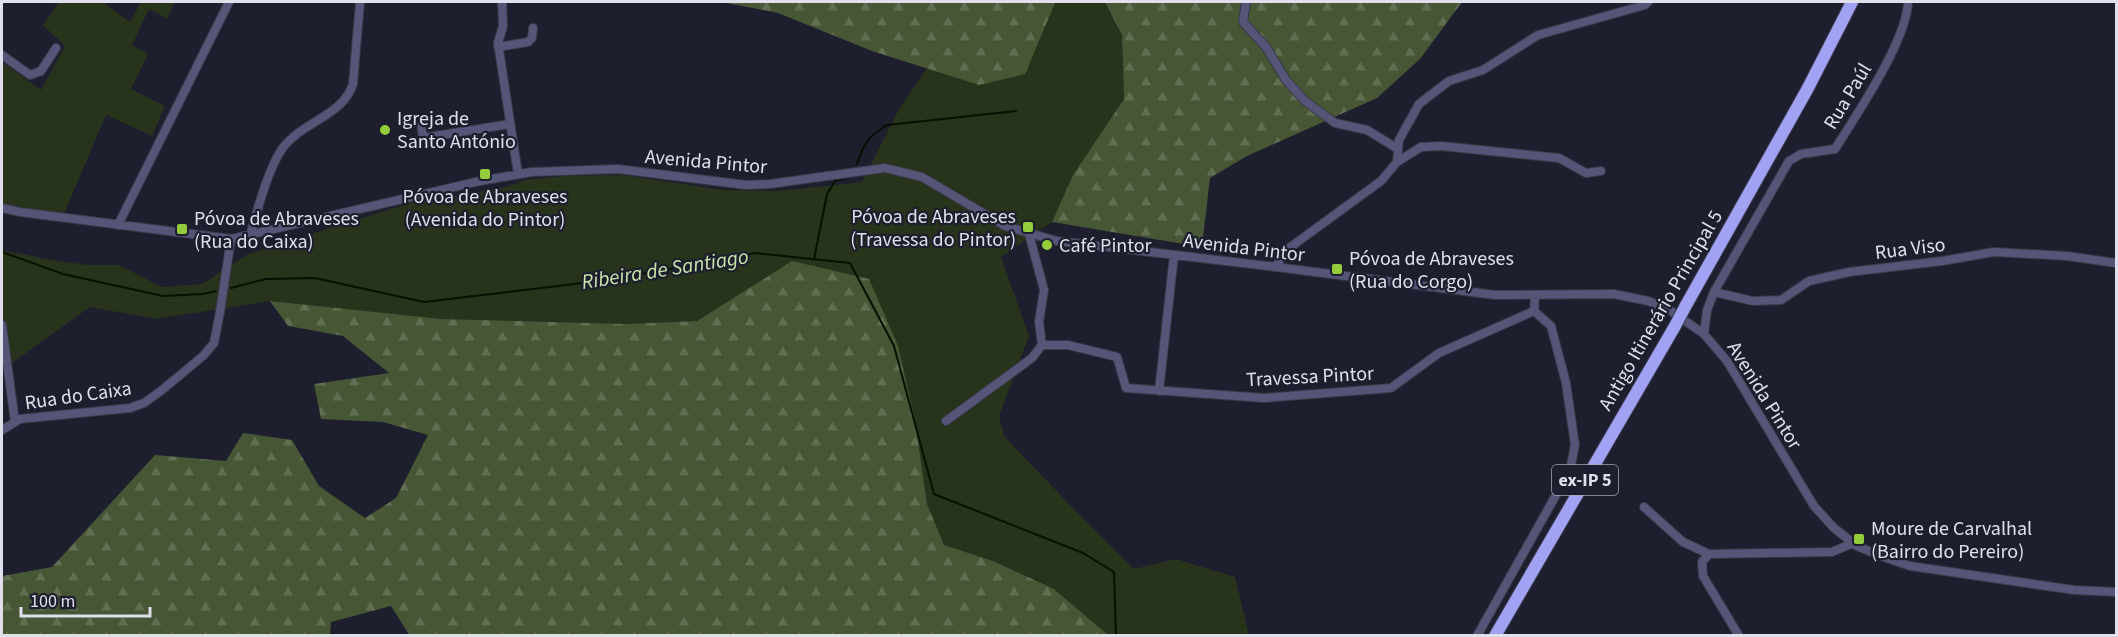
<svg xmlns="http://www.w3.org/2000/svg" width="2118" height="637" font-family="'Source Sans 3',sans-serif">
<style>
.green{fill:#28331c}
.forest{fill:url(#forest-firs)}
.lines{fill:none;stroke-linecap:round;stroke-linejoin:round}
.stream{stroke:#051000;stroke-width:2}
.minor-casing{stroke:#383948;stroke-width:10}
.highway-casing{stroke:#383948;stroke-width:14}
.minor{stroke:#555677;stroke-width:8}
.highway{stroke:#a1a2f3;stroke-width:12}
.highway-bridge-casing{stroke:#383948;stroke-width:14;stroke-linecap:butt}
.highway-bridge{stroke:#a1a2f3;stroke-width:12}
.poi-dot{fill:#95cc3b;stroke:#1d1e2e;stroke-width:2}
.labels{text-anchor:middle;stroke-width:4.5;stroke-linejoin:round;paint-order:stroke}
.shield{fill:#1d1e2e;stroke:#a5a6b2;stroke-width:1.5}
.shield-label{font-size:18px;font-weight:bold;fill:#dfe0eb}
.street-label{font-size:20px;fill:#dfe0eb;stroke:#1d1e2e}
.poi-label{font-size:20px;fill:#dfe0eb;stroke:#1d1e2e;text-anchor:start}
.water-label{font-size:21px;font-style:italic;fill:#c9e6a9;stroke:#1d1e2e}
</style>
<defs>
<pattern id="forest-firs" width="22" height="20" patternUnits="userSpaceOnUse" patternTransform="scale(1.5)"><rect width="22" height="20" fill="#475634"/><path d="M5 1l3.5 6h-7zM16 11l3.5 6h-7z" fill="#616e52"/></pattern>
</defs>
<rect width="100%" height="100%" fill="#1d1e2e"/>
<!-- green -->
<path class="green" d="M59,2h44l27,20 11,-20h34l-8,17 -18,-10 -17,36 16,9 -17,35 34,17 -13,30 -46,-21 -42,99 -62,-10v-142l39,28 24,-44 -22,-21z
M1105,2l17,33 2,64 -51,76 -21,47 -51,35 28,79 -30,80 5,20 64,67 66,66 42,-10 59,18 14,58h-141l-54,-46 -61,-28 -49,-16 -17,-41 -12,-84 -123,-159 -95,60 -71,3 -184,-5 -172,-18 -114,18 -66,-12 -88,63v-120l44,9 41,6h32l43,22 40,-3 46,-30 162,-51 92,-15 25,-8 36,-4 59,-1 101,15 55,1 84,-9 37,-73 28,-41 52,17 76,-82z"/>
<!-- forest -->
<path class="forest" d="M722,2h740l-42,57 -43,39 -130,58 -37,22 -8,69 -150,-25 21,-47 51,-76 -2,-64 -17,-33 -50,1 -30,71 -46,11 -107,-34 -94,-38z
M792,261l77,18 29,67 17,74 12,84 17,41 49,16 61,28 54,46 -698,1 -19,-30 -60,16 -1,13h-328v-59l50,-9 103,-112 71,6 17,-28 49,7 27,46 46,32 31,-20 32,-63 -45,-13 -62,-3 -7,-35 75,-11 -46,-37 -55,-10 -18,-25 172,18 184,5 71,-3z"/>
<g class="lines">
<!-- stream -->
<path class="stream" d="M857,164c6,-20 12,-28 30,-39l129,-14
M2,252l61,22 100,22 40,-2 13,-3
M814,259l13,-65 8,-13 11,-3
M231,288l35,-9 49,-1 109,24 191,-23 140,-26 95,10 44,83 40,148 149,59 31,19 2,64"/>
<defs>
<path id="minor" d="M502,2l1,24 -5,17 20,131
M1246,2l-3,20 23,25 20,33 19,21 30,22 32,7 31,19
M498,47l30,-5 4,-4 1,-10
M2,55l28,20 11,-4 15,-23
M421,124l2,14 87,-14
M1397,162l24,-15 20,-1 118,12 27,15 15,-2
M2,208l18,4 211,27 249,-58 52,-9 86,-3 128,16 24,-1 115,-16 37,9 83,49 52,15 219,26 219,28 119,-1 34,7 20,8 36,25 23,27 87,145 20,22 23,18 24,10 29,10 164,24 42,2
M118,225l111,-223
M250,236c7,-25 18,-67 32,-87 19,-27 61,-33 71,-65l7,-82
M1276,267l9,-16 96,-70 16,-19 2,-22 20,-36 30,-23 34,-11 55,-35 107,-30 3,-3
M1714,292l39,9 28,-1 28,-19 40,-9 93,-11 52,-9 73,4 49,7
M2,325l13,97
M1704,334l3,-24 7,-18 75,-131 12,-7 34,-5c22,-35 72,-109 73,-147
M1042,345h26l49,12 9,31 138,10 127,-10 48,-35 95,-42 1,-15
M1159,391l15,-136
M946,421l86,-63 10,-13 -3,-23 5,-32 -15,-56
M2,430l18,-11 110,-11 14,-5 18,-13 41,-34 11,-13 6,-31 11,-73
M1644,507l39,35 26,12
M1477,636l93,-166 5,-25 -9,-62 -15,-57 -17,-15
M1739,636l-36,-60 -1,-14 7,-8 123,-2 21,-9"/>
<path id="highway" d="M1685,307l123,-219 44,-86
M1495,636l180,-310"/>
</defs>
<!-- minor casing -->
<use href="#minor" class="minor-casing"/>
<!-- highway casing -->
<use href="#highway" class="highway-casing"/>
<!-- minor -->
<use href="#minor" class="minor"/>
<!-- highway -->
<use href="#highway" class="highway"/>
<defs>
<path id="highway-bridge" d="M1675,326l10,-19"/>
</defs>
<!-- highway-bridge casing -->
<use href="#highway-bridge" class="highway-bridge-casing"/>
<!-- highway-bridge -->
<use href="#highway-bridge" class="highway-bridge"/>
</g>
<!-- markers -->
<g class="poi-dot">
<circle cx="385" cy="130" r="6"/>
<rect x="479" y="168" width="12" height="12" rx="3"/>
<rect x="1022" y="221" width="12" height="12" rx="3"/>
<rect x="176" y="223" width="12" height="12" rx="3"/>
<circle cx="1047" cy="245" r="6"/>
<rect x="1331" y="263" width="12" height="12" rx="3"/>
<rect x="1853" y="533" width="12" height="12" rx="3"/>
</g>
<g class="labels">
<!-- shield labels -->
<rect class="shield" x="1552" y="465" width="66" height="30" rx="4.5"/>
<g class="shield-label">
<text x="1585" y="486">ex-IP 5</text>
</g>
<!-- street labels -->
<g class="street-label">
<text transform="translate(1847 96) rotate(-59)" y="7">Rua Paúl</text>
<text transform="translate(706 161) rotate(5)" y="7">Avenida Pintor</text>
<text transform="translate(1244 247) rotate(7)" y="7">Avenida Pintor</text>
<text transform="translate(1910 248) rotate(-7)" y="7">Rua Viso</text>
<text transform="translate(1660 310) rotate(-60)" y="7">Antigo Itinerário Principal 5</text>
<text transform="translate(1310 376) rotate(-3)" y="7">Travessa Pintor</text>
<text transform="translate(78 395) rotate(-8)" y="7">Rua do Caixa</text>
<text transform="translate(1765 395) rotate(58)" y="7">Avenida Pintor</text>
</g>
<!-- poi labels -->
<g class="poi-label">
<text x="397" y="125">Igreja de<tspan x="397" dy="23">Santo António</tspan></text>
<text x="485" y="203" text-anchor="middle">Póvoa de Abraveses<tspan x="485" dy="23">(Avenida do Pintor)</tspan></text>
<text x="1016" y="223" text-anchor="end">Póvoa de Abraveses<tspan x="1016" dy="23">(Travessa do Pintor)</tspan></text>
<text x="194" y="225">Póvoa de Abraveses<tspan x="194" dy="23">(Rua do Caixa)</tspan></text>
<text x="1059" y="252">Café Pintor</text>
<text x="1349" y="265">Póvoa de Abraveses<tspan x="1349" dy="23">(Rua do Corgo)</tspan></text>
<text x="1871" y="535">Moure de Carvalhal<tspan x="1871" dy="23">(Bairro do Pereiro)</tspan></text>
</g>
<!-- water labels -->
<g class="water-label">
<text transform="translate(665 269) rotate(-9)" y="7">Ribeira de Santiago</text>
</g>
</g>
<!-- border -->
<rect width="2118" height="637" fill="none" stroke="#dfe0eb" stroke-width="6"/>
<!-- scale -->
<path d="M21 607v9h129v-9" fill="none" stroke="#dfe0eb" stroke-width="3"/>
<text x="30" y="607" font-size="18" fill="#dfe0eb" stroke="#1d1e2e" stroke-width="4.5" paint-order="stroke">100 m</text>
</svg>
